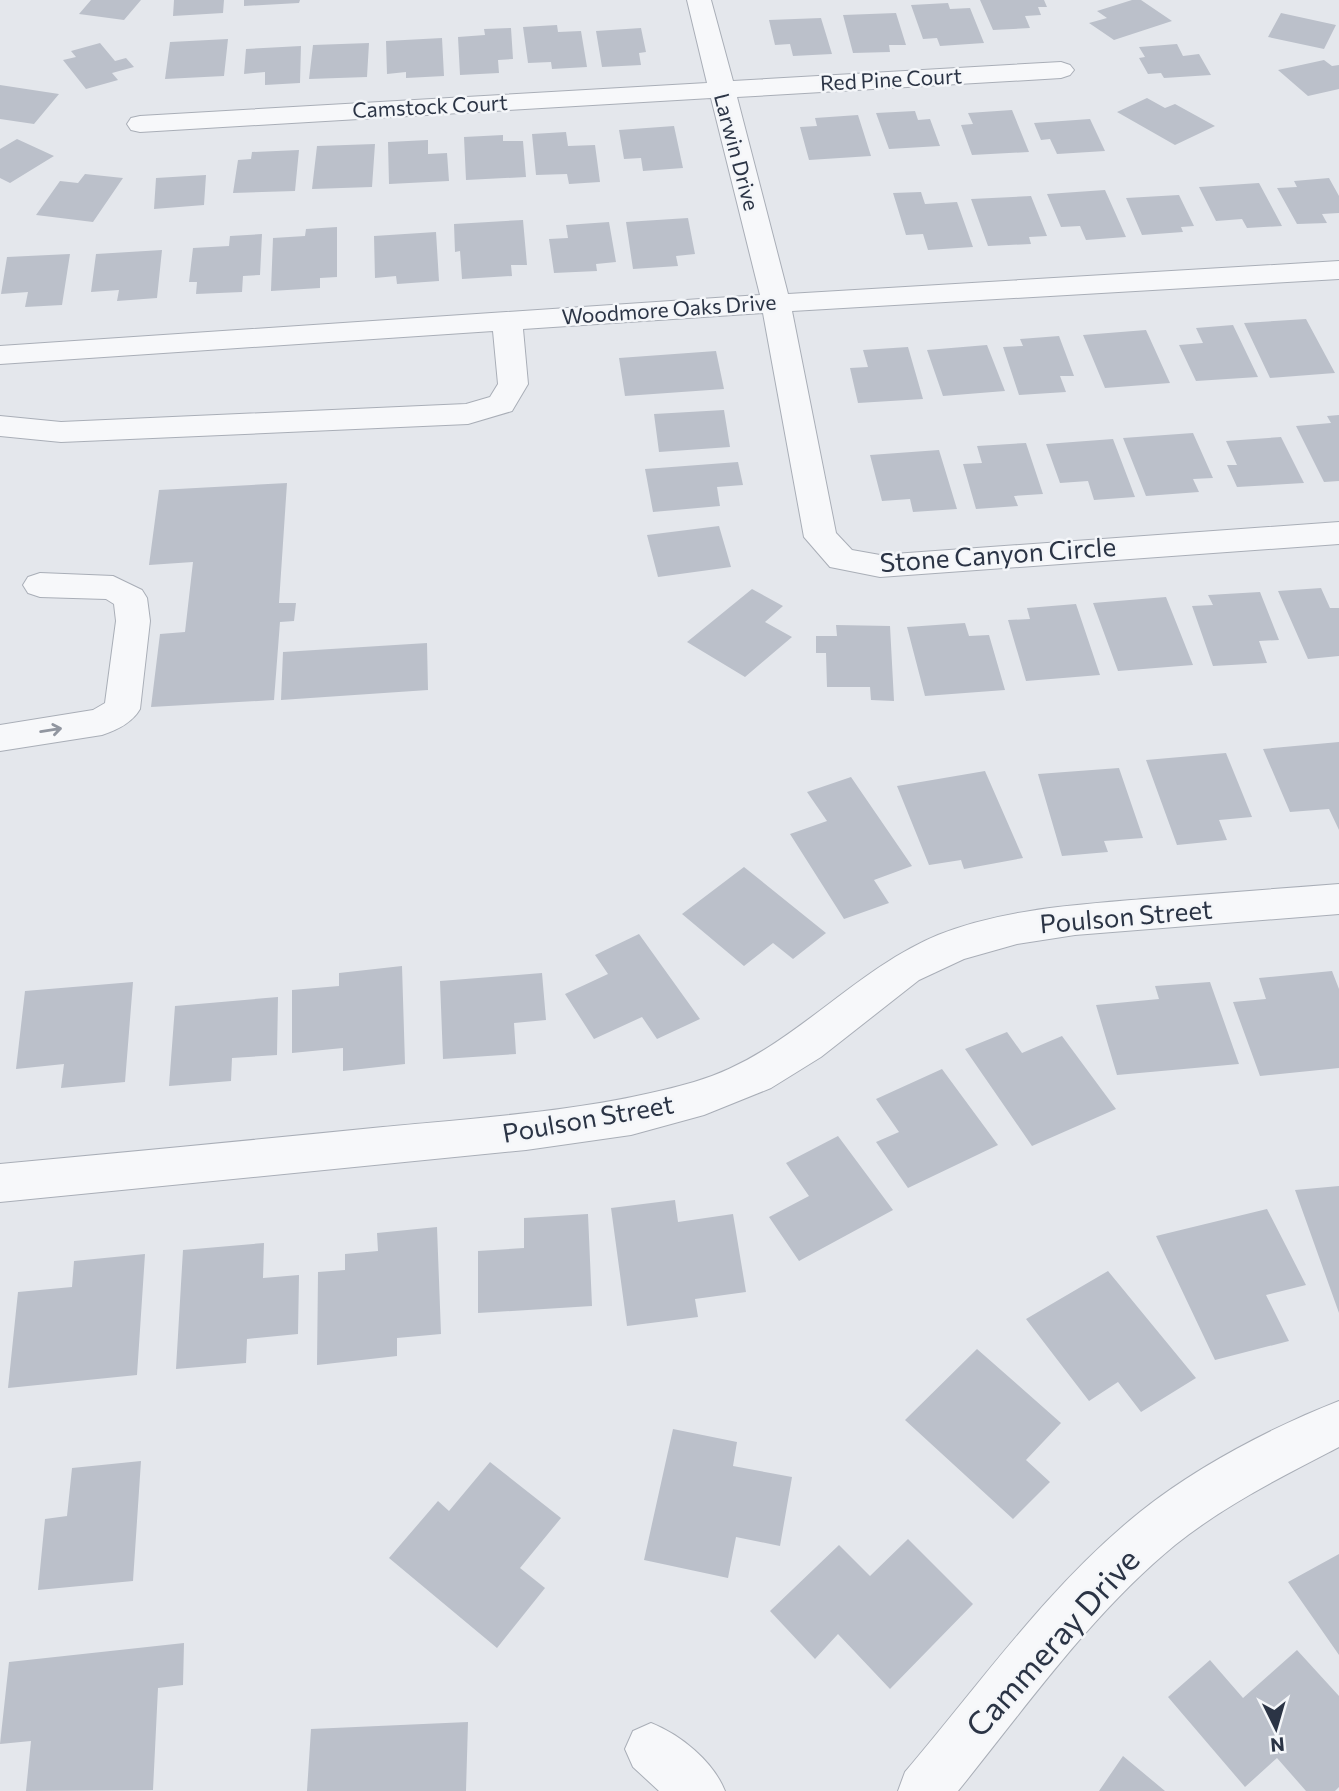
<svg xmlns="http://www.w3.org/2000/svg" width="1339" height="1791" font-family="Commissioner,sans-serif">
<style>
.building{fill:#bbc0ca}
.lines{fill:none;stroke-linecap:round;stroke-linejoin:round}
.minor-casing{stroke:#a9aeb7;stroke-width:2}
.minor{fill:#f7f8fa;fill-rule:evenodd}
.oneway{stroke:#9196a0}
.labels{text-anchor:middle;stroke-width:5;stroke-linejoin:round;paint-order:stroke}
.far-street-label{font-size:21px;fill:#2b3445;stroke:#f4f6f9}
.street-label{font-size:26px;fill:#2b3445;stroke:#f4f6f9}
.near-street-label{font-size:32px;fill:#2b3445;stroke:#f4f6f9}
</style>
<rect width="100%" height="100%" fill="#e4e7ec"/>
<!-- building -->
<path class="building" d="M91,0h50l-17,20 -45,-6z
M174,0h50l-1,13 -50,3z
M244,0h56l-1,3 -55,3z
M980,0h64l3,7h-9l3,8 -16,1 5,12 -37,2z
M1132,0h9l31,21 -58,19 -25,-17 18,-5 -10,-7z
M948,3l2,6 20,-1 14,35 -44,3 -3,-8 -14,1 -12,-34z
M896,13l10,32h-17l1,7 -37,1 -10,-38z
M1281,13l55,12 -12,24 -56,-12z
M821,18l11,36 -39,2 -3,-12 -15,1 -6,-25z
M557,25l1,7 23,-1 6,36 -35,2 -1,-7 -23,1 -5,-36z
M511,28l2,31 -15,1 1,13 -39,2 -2,-38 27,-2 -1,-6z
M641,28l5,24 -7,1 2,12 -39,2 -6,-36z
M442,38l2,38 -38,2v-6l-19,2 -1,-33z
M228,39l-4,37 -59,3 5,-37z
M100,43l15,18 11,-3 8,9 -22,6 6,7 -32,9 -23,-29 13,-3 -5,-6z
M369,43l-2,34 -58,2 4,-34z
M1177,44l6,12 16,-2 12,21 -47,3 -3,-5 -13,1 -9,-16 6,-1 -6,-10z
M301,46l-1,37 -35,2v-13l-21,2 2,-25z
M1324,60l8,6 7,-1v24l-31,7 -30,-26z
M0,85l59,9 -25,30 -34,-5z
M1147,98l18,10 10,-4 40,22 -40,19 -58,-33z
M1012,110l17,42 -57,3 -11,-30 12,-1 -5,-11z
M915,111l3,9 12,-1 10,27 -51,3 -13,-36z
M858,115l13,41 -62,4 -9,-33 17,-1 -2,-8z
M1090,119l15,32 -48,3 -7,-15 -9,1 -7,-17z
M674,126l9,42 -40,3 -2,-13 -17,1 -5,-29z
M566,132l2,14 27,-1 5,37 -31,2 -2,-10 -31,1 -4,-41z
M503,135v6h20l3,36 -60,3 -2,-43z
M17,139l37,17 -44,27 -10,-5v-29z
M428,140v14l19,-1 2,28 -60,3 -1,-42z
M375,144l-3,43 -60,2 5,-43z
M299,150l-4,41 -62,2 5,-33 13,-1 1,-7z
M85,174l38,4 -30,44 -57,-7 24,-34 18,2z
M206,175l-2,30 -50,4 2,-31z
M1329,178l10,18v17l-17,1 5,9 -30,1 -20,-36 20,-1 -3,-6z
M1259,183l23,43 -35,2 -5,-9 -26,2 -17,-34z
M1105,190l21,47 -40,3 -6,-14 -19,1 -14,-33z
M921,192l4,12 32,-2 16,45 -45,3 -5,-16 -17,1 -13,-42z
M1179,195l15,31 -13,1 2,5 -41,3 -16,-37z
M1031,196l16,40 -18,1 2,7 -43,2 -17,-47z
M688,218l7,36 -19,2 2,10 -45,3 -7,-47z
M523,220l4,45h-16l1,11 -50,3 -2,-28 -5,1 -1,-28z
M609,222l7,40 -20,2 1,7 -43,2 -5,-34 19,-1 -2,-13z
M337,227v50l-17,1v10l-49,3 2,-53 32,-2 1,-7z
M436,232l3,49 -42,3 -1,-8 -21,2 -1,-42z
M262,234l-2,41 -17,1 -1,16 -46,2 1,-12h-8l4,-34 36,-2 1,-10z
M162,250l-5,48 -40,3 2,-11 -28,2 5,-38z
M70,254l-8,51 -37,2 3,-15 -27,2 6,-37z
M1306,319l29,54 -65,5 -26,-55z
M1233,325l25,52 -62,4 -17,-36 24,-2 -7,-15z
M1146,330l24,53 -65,5 -22,-53z
M1059,336l15,40h-14l6,16 -47,3 -16,-48 20,-1 -3,-7z
M987,345l18,46 -62,5 -16,-46z
M908,347l15,52 -65,4 -8,-35 18,-1 -5,-17z
M716,351l8,38 -99,7 -6,-38z
M724,410l6,37 -71,5 -5,-38z
M1339,415v66l-15,1 -28,-56 35,-3 -4,-7z
M1193,433l20,45 -20,1 6,13 -53,4 -23,-58z
M1281,437l23,46 -67,4 -10,-22h10l-11,-24z
M1113,439l22,58 -41,3 -6,-19 -28,2 -14,-39z
M1026,443l17,51 -29,2 4,10 -42,3 -13,-45 19,-1 -5,-17z
M939,450l18,59 -44,3 -3,-13 -28,2 -12,-46z
M738,462l5,23 -26,2 3,19 -67,6 -8,-43z
M287,483l-8,120h17l-2,18 -14,1 -6,78 -123,7 9,-73 25,-2 8,-70 -44,3 10,-75z
M719,526l12,41 -73,10 -11,-42z
M1321,588l9,20h9v48l-31,3 -30,-68z
M752,589l31,17 -18,16 27,15 -47,40 -58,-35z
M1260,592l19,48 -20,1 8,22 -54,3 -21,-60 21,-1 -5,-10z
M1166,597l27,68 -75,6 -25,-68z
M1076,604l24,71 -74,6 -18,-61 22,-1 -3,-11z
M965,623l4,13 20,-1 16,55 -80,6 -18,-69z
M836,625l54,1 4,75 -23,-1 -1,-13h-43l-1,-34h-10v-17h21z
M427,643l1,47 -147,10 2,-48z
M1339,742v88l-10,-21 -39,3 -27,-63z
M1226,753l26,64 -33,3 8,20 -50,5 -31,-85z
M1119,768l24,70 -39,3 4,11 -46,4 -24,-82z
M985,771l38,87 -59,11 -3,-9 -32,5 -32,-79z
M851,777l61,89 -38,14 15,23 -45,16 -54,-85 37,-13 -20,-29z
M744,867l82,66 -33,26 -20,-16 -29,23 -62,-52z
M639,934l61,85 -43,20 -15,-22 -48,22 -29,-45 43,-20 -13,-19z
M402,966l3,98 -62,7v-23l-51,5v-63l47,-4v-13z
M1332,971l7,18v79l-79,8 -27,-74 33,-3 -7,-21z
M542,973l4,47 -32,3 2,31 -73,5 -3,-78z
M133,982l-8,100 -64,6 3,-24 -48,5 9,-78z
M1210,982l29,82 -122,11 -21,-70 63,-6 -4,-13z
M278,997l-1,58 -45,3 -1,23 -62,5 6,-80z
M1007,1032l15,21 40,-17 54,73 -84,37 -67,-97z
M942,1069l56,76 -90,43 -32,-46 23,-10 -23,-33z
M838,1136l55,74 -94,51 -30,-44 40,-21 -23,-33z
M1339,1186v127l-44,-123z
M675,1200l3,22 55,-8 13,78 -51,7 3,18 -71,9 -16,-118z
M1267,1209l39,76 -40,10 23,46 -74,19 -59,-124z
M588,1214l4,92 -114,7v-62l46,-3v-30z
M437,1227l4,107 -44,4v18l-80,9 1,-93 27,-2v-16l33,-3 -1,-18z
M264,1243l-1,35 36,-3 -1,59 -51,5 -1,24 -70,6 7,-119z
M145,1254l-8,121 -129,13 10,-96 54,-5 2,-26z
M1108,1271l88,107 -55,34 -23,-30 -29,19 -63,-82z
M977,1349l84,74 -35,37 24,22 -37,37 -108,-99z
M673,1429l64,13 -4,24 59,11 -12,69 -44,-9 -8,41 -84,-18z
M141,1461l-8,120 -95,9 7,-71 22,-3 5,-48z
M490,1462l71,56 -41,50 25,20 -48,60 -108,-90 49,-57 11,10z
M908,1539l65,65 -83,85 -52,-55 -23,25 -45,-48 69,-66 31,31z
M1339,1554v101l-51,-73z
M184,1643l-1,42 -25,3 -5,102 -127,1 5,-50 -31,3 9,-82z
M1297,1650l42,46v91l-4,4h-29l-29,-33 -32,29 -77,-90 42,-37 33,38z
M468,1722l-2,69h-159l4,-62z
M1123,1756l42,35h-66z"/>
<g class="lines">
<defs>
<path id="minor" d="M687,0h24l22,81 328,-19 9,3 4,5 -4,5 -9,3 -324,19 51,197 551,-33v18l-547,32 44,222 16,17 28,5 459,-33v22l-459,33 -50,-10 -26,-30 -41,-224 -240,16 5,55 -16,27 -44,13 -407,18 -61,-6v-20l61,6 405,-18 24,-7 8,-13 -5,-53 -493,33v-18l760,-51 -49,-197 -571,34 -9,-2 -4,-6 4,-6 9,-2 567,-33z
M40,573l73,3 29,14 5,8 3,23 -10,88c-8,14 -23,21 -38,26l-102,16v-26l93,-15 12,-7 11,-82 -2,-17 -8,-5 -66,-2 -12,-4 -5,-8 5,-8z
M1339,884v30l-264,21 -58,9 -53,15 -45,21 -98,77 -50,31 -67,27 -73,20 -105,15 -526,52v-38c128,-12 255,-24 383,-37 104,-10 210,-16 311,-45 94,-27 155,-110 244,-147 65,-26 137,-30 206,-36 65,-5 130,-10 195,-15z
M1339,1401v46c-56,29 -114,58 -164,98 -84,69 -149,162 -217,246h-60l7,-19c75,-88 144,-187 235,-260 56,-45 132,-85 199,-111z
M651,1723c30,12 62,38 74,68h-66l-26,-24 -8,-18 8,-18z"/>
</defs>
<!-- minor casing -->
<use href="#minor" class="minor-casing"/>
<!-- minor -->
<use href="#minor" class="minor"/>
</g>
<!-- one-way arrows -->
<defs><path id="oneway-shaft" d="M-6 0H5M1.5-3L5.5 0L1.5 3" fill="none" stroke-width="1.6" stroke-linecap="round" stroke-linejoin="round" transform="scale(1.75)"/></defs>
<use class="oneway" href="#oneway-shaft" transform="translate(51 730) rotate(-9)"/>
<g class="labels">
<!-- far-street labels -->
<g class="far-street-label">
<text transform="translate(891 80) rotate(-3)" y="7">Red Pine Court</text>
<text transform="translate(430 107) rotate(-3)" y="7">Camstock Court</text>
<text transform="translate(736 152) rotate(75)" y="7">Larwin Drive</text>
<text transform="translate(669 310) rotate(-4)" y="7">Woodmore Oaks Drive</text>
</g>
<!-- street labels -->
<g class="street-label">
<text transform="translate(998 555) rotate(-4)" y="9">Stone Canyon Circle</text>
<text transform="translate(1126 917) rotate(-5)" y="9">Poulson Street</text>
<text transform="translate(588 1119) rotate(-10)" y="9">Poulson Street</text>
</g>
<!-- near-street labels -->
<g class="near-street-label">
<text transform="translate(1053 1643) rotate(-48)" y="11">Cammeray Drive</text>
</g>
</g>
<!-- north arrow -->
<g transform="translate(1276 1728) rotate(175)" stroke="#f4f6f9" stroke-width="5" paint-order="stroke">
<path d="M0-5L12 26L0 18L-12 26Z" fill="#2b3445"/>
<text y="-10" font-size="19" font-weight="bold" text-anchor="middle" fill="#2b3445">N</text>
</g>
</svg>
